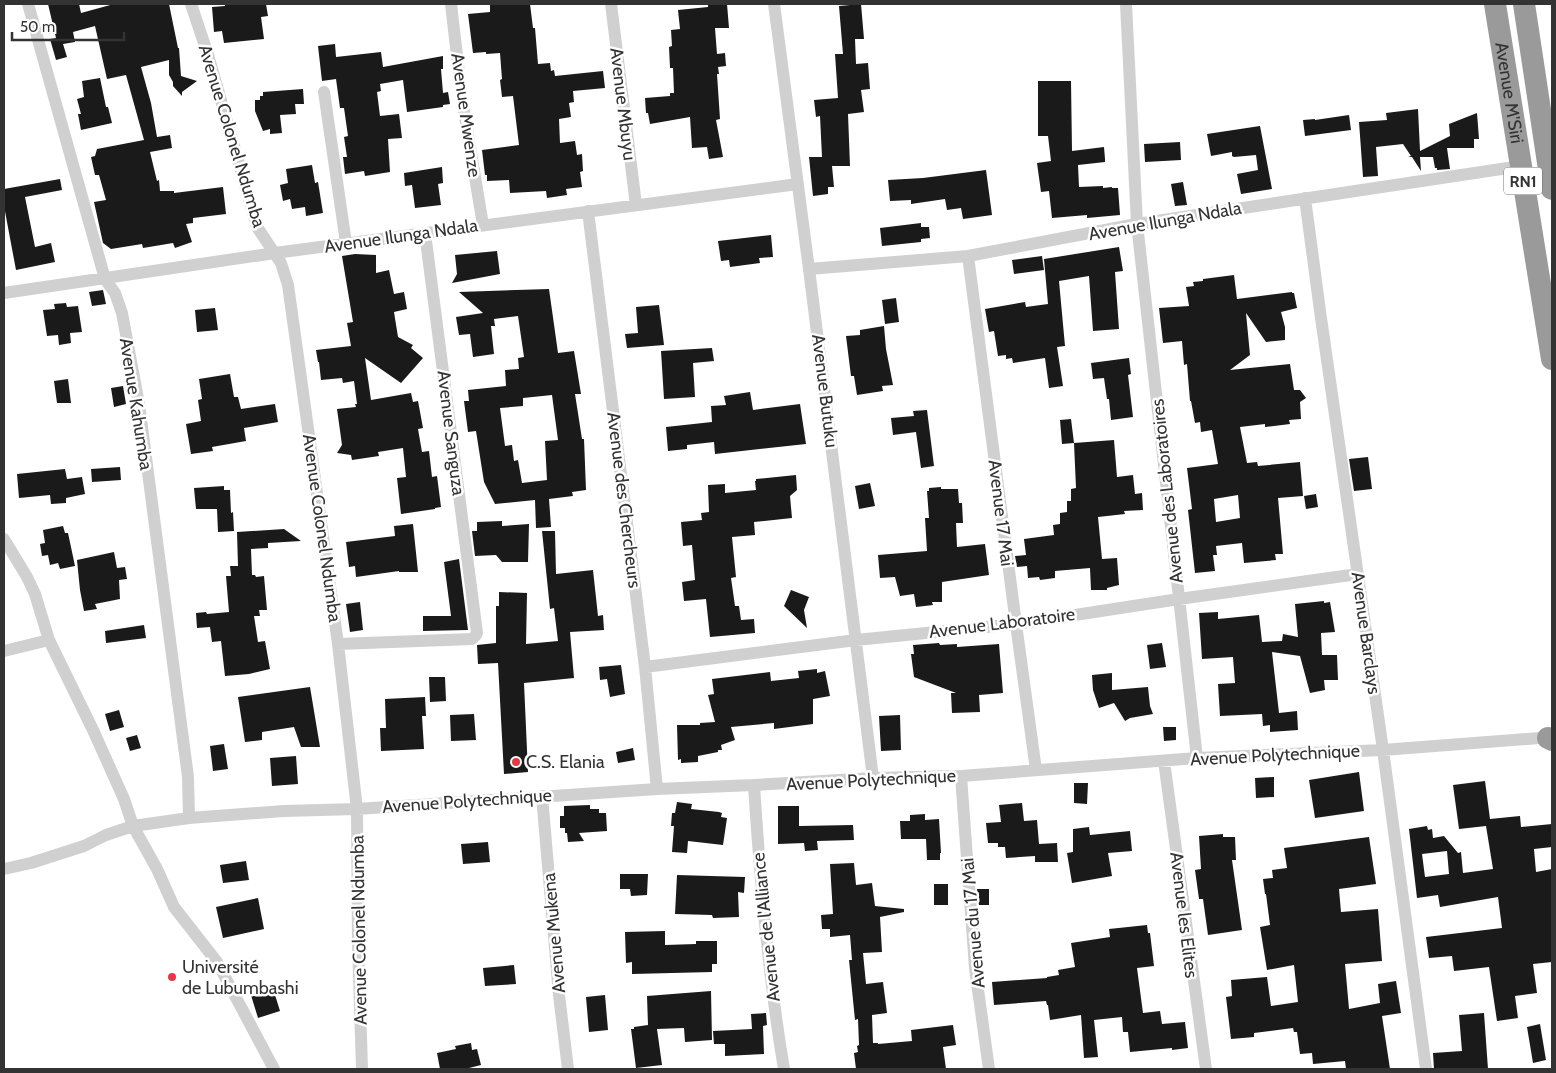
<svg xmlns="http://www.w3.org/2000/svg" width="1556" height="1073" font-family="Cabin,sans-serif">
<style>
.building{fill:#1a1a1a;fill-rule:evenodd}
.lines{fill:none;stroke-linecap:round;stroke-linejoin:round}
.street{stroke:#d0d0d0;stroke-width:12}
.highway{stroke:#9a9a9a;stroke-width:22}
.poi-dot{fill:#e63946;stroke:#fff;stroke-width:2}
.labels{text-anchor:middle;stroke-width:5;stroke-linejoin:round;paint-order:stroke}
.shield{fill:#fff;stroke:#707070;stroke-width:1}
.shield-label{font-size:16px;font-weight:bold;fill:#333}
.street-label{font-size:18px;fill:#333;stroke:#fff}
.poi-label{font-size:18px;fill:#333;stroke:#fff;text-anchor:start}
</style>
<rect width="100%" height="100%" fill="#fff"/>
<!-- building -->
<path class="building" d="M48,4h31l2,9 33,-9h55l9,44h1l2,28 16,5 -15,11v4l-9,-10v-4l-4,-7v-15l-28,7 10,36 6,34 13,-2 2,13 -22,4 7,29 2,-1 1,11h14v2l49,-6 3,27 -33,4v5l-7,1 6,18 -17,6 -2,-5 -30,5 -1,-4 -31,5 -8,-6 -9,-41 12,-2 -7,-25h-4l-4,-18 4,-1 2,-7 47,-9 -18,-65 -19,4 -12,-53 -22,6 2,10 -12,2 4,13 -11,3 -6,-21 6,-1z
M225,4h41l2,12 -7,1 3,22 -40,4 -2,-12 -8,1 -2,-25 13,-1z
M490,4h40l3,24h2l3,36 12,-1 1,8 3,-1 1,6 48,-5 2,17 -32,3 1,11 -5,1 2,14 -12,2 1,24 15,-2 2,14 5,-1 1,17 -3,1 2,15 -16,2 1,6 -20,3 -1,-7 -36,2 -1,-13 -22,1v-6h-2l-3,-25 37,-5 -6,-49 -11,1 -2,-17 2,-1 -2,-26 -14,1v-2l-13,1 -5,-39 22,-2z
M708,4h19l2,24h-14l2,26 8,-1 1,13 -8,1 1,7h-2l3,45 -4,1 7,37 -14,2 -2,-12 -15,1 -2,-31 -40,7 -2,-11h-2l-1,-15 25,-2v-3h4l-1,-25h-3l-1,-21 3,-1 -1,-16 9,-1 -2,-19 30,-3z
M861,4l3,35h-9l1,25 12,-1 2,26 -9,1 3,22 -16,2 2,52h-18l2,21h-6v7l-15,2 -4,-39h13l-2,-41 -4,1 -2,-17 24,-2 -3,-44h8l-4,-48z
M335,44l1,13 45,-5 2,15 60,-11v13h-2l2,24 5,-1 2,12 -7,1v2l-36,5 -4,-32 -23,4 1,7 -4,1 3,24 19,-2 3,24 -14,1 2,33 -25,4 -1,-5 -19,3 -2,-17h4l-3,-20 4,-1 -4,-28h-4l-4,-29 -14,2 -4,-35z
M100,78l6,29h2l4,16 -31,7 -3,-16h3l-4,-15 7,-2 -2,-16z
M1038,81h33l1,70 32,-4 1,12v3l-27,3 1,22 24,-1v2l9,-1v1h6l2,27 -33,3v-3l-35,3 -3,-27 -8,1 -4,-29 14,-2 -3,-25h-10z
M303,89l1,15h-9l1,10 -16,1 2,18 -12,1v-5l-7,2 -8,-20v-11h5v-4h3v-4z
M1418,109l2,42 30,-15 -1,-12 28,-11 2,26h-5v9h-27l3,21 -13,1v-2h-2l-2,-11h-13l1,14 -9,-14h-4l3,-1 -8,-12 -27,3 2,29 -15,1 -4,-55 28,-2 -1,-7z
M1349,115l2,15 -46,6 -2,-16 12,-1v1z
M1260,126l12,63 -31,5 -4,-20 21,-4 -2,-15 -22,2 -2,-1v-4l-21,4 -4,-22z
M1180,142l1,18 -36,2 -1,-18z
M312,165l3,18 3,-1 5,31 -17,3 -1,-9 -13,2 -2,-10 -7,2 -3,-16 8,-2 -2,-14z
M442,167l1,16 -5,1 3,21 -26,3 -3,-23 -7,1 -1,-13z
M986,170l6,45 -29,4 -2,-11 -14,2 -2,-11 -34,5v-4l-21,1 -2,-21 35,-2z
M60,179l2,11 -37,7 10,50 16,-4 4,19 -39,8 -12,-64v-17z
M1183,182l4,23 -12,1 -4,-22z
M921,223v4h8l1,11 -9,1v3l-39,4 -2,-18z
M771,235l2,22 -14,1 1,5 -30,4 -1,-7 -8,1 -3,-20z
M1119,247l4,24 -8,1 4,57 -26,2 -4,-55 -30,5 6,65 -8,1 6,39 -14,2 -4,-30 -32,5 -1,-5 -6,1v-4l-8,1 -4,-25 -5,1 -4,-23 40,-7 1,5 22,-3 -4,-45z
M497,251l3,23 -48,9 5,-9 -2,-19z
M355,254l21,1v18l13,-3 5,24 10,-2 3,17 -13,3 4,25 15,8 -2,3 12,10 -22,25 -36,-25 6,42 40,-7 2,9 5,-1 5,27 -5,1 4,23 7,-1 3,26 5,-1 4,31 -6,1v1l-34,5 -4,-36 9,-1 -3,-29 -25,4 1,4 -27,4 -1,-5 -14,-2 5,-8 -5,-36 19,-2 -1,-3h2l-3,-23 -11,2 -1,-5 -21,2 -2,-18h-1l-2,-12 35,-4 -4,-23 6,-1 -11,-66z
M1042,256l2,14 -30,4 -2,-14z
M1234,275l3,24 55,-7v1h2l3,15 -16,4 4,15v13l-19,2 -20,-29 4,42 -20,15 60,-6 4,26h6l6,8 -6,4 1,17 -12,1 1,4 -25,3v-3l-25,3 7,36 10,-1 1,4 42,-4 3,34 -25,2 5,56h-8l1,6 -32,3 -2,-20 -26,3 1,9h-4l2,16 -20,2 -7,-63 4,-1 -5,-41 31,-4 -6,-34 -11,2 -1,-10 -5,1 -4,-22h-1l-3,-37 -3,1 -2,-24 -19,2 -4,-35 30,-2 -3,-19 8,-1 -1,-4 10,-1v-2zM1238,495l2,23 -24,4 -2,-23z
M549,289l9,64 16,-2 7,43h-6l7,45h2l2,51 -14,2 1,4 -24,3 2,28 -15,1 -1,-28 -40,4 -11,-22 -8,-51 -8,1 -4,-31h5l-1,-11 38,-4 -1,-16 14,-1 -1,-11 6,-1 -6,-41 -24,3 1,7h-4l3,28 -21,3 -3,-23 -11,1 -3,-18 27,-4 -24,-21zM552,395l6,45 -13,1 2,39 -25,3 -4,-23 -4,1 -2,-16 -7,1 -5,-38 23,-2v-8z
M103,290l3,14 -14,2 -3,-14z
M896,298l3,24 -14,2 -3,-24z
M66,303l1,4 11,-1 4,26 -12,1 1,10 -12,2 -1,-10 -11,1 -4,-26 12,-1 -1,-5z
M659,305l5,40 -37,3 -2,-14 13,-1 -2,-26z
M215,308l3,22 -21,2 -2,-22z
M884,326l2,23 7,36 -11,1 1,5 -26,4 -3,-19h-3l-5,-40 14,-1v-5z
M712,348l2,13 -21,2 2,34 -31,2 -3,-48z
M1129,358l2,16 -3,1 5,42 -22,3 -2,-21h-2l-3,-21 -11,1 -2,-16z
M230,374l4,23h4l3,12 34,-5 3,18 -34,6 2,13 -34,6 1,4 -22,3 -5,-30 15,-3 -3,-21 4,-1 -3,-20z
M68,379l3,24h-14l-3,-22z
M123,386l3,18 -12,3 -3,-19z
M750,392l3,18 47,-6 6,40 -91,10 -1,-12 -27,3v4l-19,2 -2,-24 46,-5 -1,-16 15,-1 -2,-9z
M927,410l7,56 -13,2 -5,-36 -23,3 -2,-17 23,-2 -1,-5z
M1071,419l3,24 -12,1 -2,-24z
M1114,440l3,37 16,-2 2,19 7,-1 1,17 -19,1 1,3 -27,3 4,42 15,-1 2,27 -12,3v2h-16l-1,-22 -35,3v7l-15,2 -1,-3 -11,1 -1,-12 -10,1 -2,-11 11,-1 -2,-16 30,-4 -1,-10 7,-1v-11l7,-1v-11h4v-12l5,-1 -2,-45z
M1368,457l4,32 -18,2 -5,-32z
M120,467l1,13 -29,2 -1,-13z
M65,469l2,10 15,-2 3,17 -19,4v5l-15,1 -1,-9 -31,3 -2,-24z
M796,475l1,15 -7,6 2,22 -38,4 1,13 -23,2 4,40 -5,1 4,28h4l2,14 13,-1 1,14 -45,4 -4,-38 -22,2 -2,-19 13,-2 -3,-35 -9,1 -2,-24 21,-2 -1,-7 8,-1 -1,-27 17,-1v9l31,-3 -1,-9h1v-2z
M870,483l5,23 -16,3 -4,-23z
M224,486v4h6l1,23 2,-1 1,19 -16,1 -1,-23h-21l-2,-21z
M941,487v2h17l1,14h3l1,20h-7l1,24 28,-3 4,31 -47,7v20h-10l1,3 -17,2 -2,-13 -14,2 -5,-19 -15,1 -2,-23 49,-4 -2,-33h4l-2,-27h2v-3z
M1316,494l2,13 -12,2 -2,-13z
M502,521v5l27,-2 -1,38h-26l-6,-7 -21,1 -3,-25h5v-9z
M413,524l5,48h-19v-1l-43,6 -1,-11 -6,1 -3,-25 49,-6 -1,-10z
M63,526l2,7h3l7,33 -15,3 -2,-6 -8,2 -2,-10 -6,1 -2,-12 5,-1 -2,-13z
M284,529l17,12 -33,2v5l-17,1 1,26h3l1,2 8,-1 3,34h-8l1,6h-6l4,26 7,-1 5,28 -21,5 -24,2 -4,-35 -9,1 -2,-15 -13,1 -1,-15 10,-1 1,2 22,-2 -3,-36h5l-1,-10h8l-1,-34z
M542,531h13l1,43 37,-4 5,46 5,-1 1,15 -34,2 4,46 -50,5 4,89 -24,2 -6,-111 -20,1 -1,-19 19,-2v-37h3v-14l28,1 -1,51 32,-3 -4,-33 -4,1z
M114,552l3,16 8,-1 2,12 -8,1 1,19 -25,5 2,5 -13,2 -4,-21 -3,-30z
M459,559l9,71 -45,1v-15h28l-7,-54z
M791,590l18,7 -5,13 3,18 -23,-22z
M1324,601v2l6,-1 5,30 -14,1 1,22h15l1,25h-14l1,10 -15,3 -10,-37 -28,-4 7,61 18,-2 1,19 -28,2v-7l-7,1 -1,-12 -42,2 -2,-32 17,-1 -2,-26 -31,2 -3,-46 19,-1v7l41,-4 3,27 20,-1 1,-7 15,3 -3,-33z
M360,602l3,28 -13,2 -4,-28z
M144,625l2,13 -40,5 -1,-12z
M939,643l1,2 17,-1v3l42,-3 4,49 -24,2 1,17 -28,1 -1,-20h5l-42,-16 -3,-23h3l-1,-9z
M1162,643l4,24 -16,2 -3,-24z
M621,665l4,29 -15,3 -3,-18 -7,1 -1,-13z
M817,669v4l8,-2 5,25 -17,3v25l-39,5v-6l-43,4 4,13 -14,5 1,5h-4v2l-20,4v6l-17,1v-4l-3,1 -1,-35h23v-2l15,-1 -7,-27 6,-1 -2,-15 58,-7 1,9 28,-3 -1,-7z
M1112,673v17l36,-3 2,19 3,8 -23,4 -5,3 -11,-18 -15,5 -6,-18 -1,-15z
M429,677h16l1,24 -16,1z
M310,687l10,60h-19l-7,-20 -32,5v8l-17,2 -7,-45z
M425,697l1,19h-4l2,33 -43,2 -1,-23h6l-1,-29z
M119,710l5,17 -14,4 -5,-17z
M474,714l2,26 -25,1 -1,-26z
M900,715l1,35 -20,1 -2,-35z
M1163,727h13v13l-12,1z
M137,735l4,13 -11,3 -4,-13z
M224,744l4,25 -15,2 -3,-25z
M633,748l2,12 -17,3 -2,-11z
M296,756l2,28 -26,2 -2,-28z
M1359,772l5,39 -49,7 -6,-38z
M1274,777v20l-18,1 -1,-20z
M1485,781l5,38 30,-3 1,11 31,-3v23l-18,2 2,23 16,-3v93l-19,2 4,29 -22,3 3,22 -21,3 -8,-54 -35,4 -2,-15 -23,2 -3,-21 76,-9 -4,-31 -58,10 -2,-12 -21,3 -8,-69 18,-3 1,4 4,-1 1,9 11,-2 14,17 3,-1 2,21 30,-4 -7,-43 -27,3 -6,-44zM1447,851l2,23 -24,3 -3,-23z
M1074,783h14l-1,21 -13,-1z
M677,802l15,2 -1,5 28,3 3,1 -1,4 6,1 -4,27 -35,-4 -1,12 -15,-1 2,-26h-3l1,-13h3z
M1022,803l2,18 13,-1 2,24 18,-1 1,19h-23v-6l-29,2 -1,-11h-7v-4h-10l-2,-20 15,-1 -2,-17z
M590,805v4h9v4h7l1,18 -28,2 5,8 -16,1 -1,-9h-2v-5h-5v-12h4v-10z
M778,806h21v20l54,-1 1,15 -37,1 1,9 -13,1 -1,-8 -26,1z
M925,814v6l14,-1 2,34h-1v7h-13l-1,-21h-25l-1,-18h10v-6z
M1089,827l1,8 40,-4 2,20 -24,2 4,23 -40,7 -5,-30 6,-1v-23z
M1223,834v3h12l1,23h-4l10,70 -34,5 -5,-36h-4l-4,-29 6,-1 -2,-33z
M1369,837l7,47 -37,5 2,23 37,-3 4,52 -37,3 4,45 31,-6 -2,-19 18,-3 5,32 -19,3 8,53h-44l-1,-8 -32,3 -1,-11 -12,1 -3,-22h-3l-1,-4 -39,5v4l-23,2 -5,-42 6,-1 -1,-16 36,-3 4,29 27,-4 -4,-37 -27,5 -7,-43 10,-2 -4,-31h-1l-2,-15 10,-1 -1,-8 15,-2 -3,-20z
M488,842l2,20 -27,2 -2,-20z
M246,861l3,19 -26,3 -3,-18z
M854,863l2,22 16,-2 3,23 29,3v3l-24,5 2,35 -19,1 3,31 17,-2 4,31 -15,2 1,28h5v1l34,-3 -1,-11 42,-5 3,20 -13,2 3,22h-90l-2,-16 4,-1 -1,-6 2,-1 -1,-26 -3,1 -6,-60h3l-2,-25 -20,2v-8h-8l-1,-14 12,-1 -3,-50z
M620,874h28l-1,21 -16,1 -1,-7h-10z
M677,875l68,2 -1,16 -6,-1 1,25 -26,1 -1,-3 -37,-1z
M934,884h14v21h-14z
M977,889h12v16h-10z
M258,898l6,31 -41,9 -7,-31z
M1147,925l1,8h2l4,33 -17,2 6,45 17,-2 2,13 23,-2 3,26 -16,2v-2l-42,4 -2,-20h-5l-1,-15 -28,3 4,37 -14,1 -3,-43 -31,5 -2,-15h-1l-1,-4 -52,4 -2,-23 55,-4v-1l12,-2 -1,-5 17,-3 -4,-24 39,-6 -1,-8z
M665,931v14l31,-1v-3h21v23h-5v8l-80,2v-12l-6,1 -1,-31z
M514,965l2,19 -31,2 -2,-18z
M272,985l8,26 -22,7 -8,-26z
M711,991l1,49 -27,2 -1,-14 -27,1 5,36 -26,3 -5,-39h3v-2l14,-2 -1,-29z
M605,995l3,35 -19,2 -3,-35z
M766,1013l1,12 -4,1 1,28 -39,2v-12h-11l-1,-13 39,-2 -1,-15z
M1484,1013l4,56h-54l-1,-16 29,-2 -3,-36z
M1540,1024l6,36 -13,3 -6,-36z
M471,1043l1,7 5,-1 4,16 -16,4h-25l-3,-16 19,-4 -1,-3z"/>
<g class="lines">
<!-- street -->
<path class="street" d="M28,4l77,275 10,14 7,20 17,91 49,373 1,41
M191,4l17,51 49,172 24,36 7,22 50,359 19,165 1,134 4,126
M451,4l11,95 21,126
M611,4l25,201
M774,4l35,265 64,509
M1126,4l11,220 60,534
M324,92l22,151
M1305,198l15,113 63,439 43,319
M588,211l57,456 12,122
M968,256l48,368 20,146
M809,269l159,-13 169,-32 384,-58
M4,293l271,-40 523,-69
M4,539l23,38 8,17 14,46 44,90 31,69 9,27 24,43 17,38 43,55 57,107
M338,644l134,-5 4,-4 1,-2 -52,-400
M4,651l45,-11
M645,667l211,-27 160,-16 163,-25 179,-25
M1164,761l42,308
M961,776l14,192 14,101
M754,785c6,95 14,190 30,284
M542,796l17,199 9,74
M4,869l27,-6 53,-17 22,-11 27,-9 56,-8 95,-7 73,-2 300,-20 97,-4 119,-7 88,-2 236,-18 186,-8 169,-13"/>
<!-- highway -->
<g class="highway">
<path id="s1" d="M1495,4l57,355"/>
<path d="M1524,4l28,185"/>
<path d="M1548,738l4,2"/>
</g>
</g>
<!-- markers -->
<g class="poi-dot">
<circle cx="516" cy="762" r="5"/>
<circle cx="172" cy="977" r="5"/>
</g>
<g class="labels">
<!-- shield labels -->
<rect class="shield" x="1504" y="167.5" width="38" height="27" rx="4"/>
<g class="shield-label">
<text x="1523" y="187">RN1</text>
</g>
<!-- street labels -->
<g class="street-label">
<text dy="6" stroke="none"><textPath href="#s1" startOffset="90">Avenue M'Siri</textPath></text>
<text transform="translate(623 104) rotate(83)" y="6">Avenue Mbuyu</text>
<text transform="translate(466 115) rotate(82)" y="6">Avenue Mwenze</text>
<text transform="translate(232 136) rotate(73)" y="6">Avenue Colonel Ndumba</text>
<text transform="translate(1165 221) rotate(-10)" y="6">Avenue Ilunga Ndala</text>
<text transform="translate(401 236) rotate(-8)" y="6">Avenue Ilunga Ndala</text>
<text transform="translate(825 391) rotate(83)" y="6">Avenue Butuku</text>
<text transform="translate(136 404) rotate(81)" y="6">Avenue Kahumba</text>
<text transform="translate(451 433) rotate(83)" y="6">Avenue Sanguza</text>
<text transform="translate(1167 491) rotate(-96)" y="6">Avenue des Laboratoires</text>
<text transform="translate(624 500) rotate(83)" y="6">Avenue des Chercheurs</text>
<text transform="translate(1001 513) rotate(83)" y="6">Avenue 17 Mai</text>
<text transform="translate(322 528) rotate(82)" y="6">Avenue Colonel Ndumba</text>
<text transform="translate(1002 623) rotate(-7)" y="6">Avenue Laboratoire</text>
<text transform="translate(1366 633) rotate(82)" y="6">Avenue Barclays</text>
<text transform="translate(1275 755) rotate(-3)" y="6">Avenue Polytechnique</text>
<text transform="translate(871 780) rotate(-3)" y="6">Avenue Polytechnique</text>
<text transform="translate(467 801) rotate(-4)" y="6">Avenue Polytechnique</text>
<text transform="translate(1184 915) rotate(83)" y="6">Avenue les Elites</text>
<text transform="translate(973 923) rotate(-95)" y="6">Avenue du 17 Mai</text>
<text transform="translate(766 927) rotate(-96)" y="6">Avenue de l'Alliance</text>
<text transform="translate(359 930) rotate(-91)" y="6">Avenue Colonel Ndumba</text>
<text transform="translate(554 933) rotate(-95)" y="6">Avenue Mukena</text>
</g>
<!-- poi labels -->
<g class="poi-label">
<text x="526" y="768">C.S. Elania</text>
<text x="182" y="973">Université<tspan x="182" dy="21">de Lubumbashi</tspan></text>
</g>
</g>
<!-- border -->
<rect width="1556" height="1073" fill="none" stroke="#333333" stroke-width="10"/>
<!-- scale -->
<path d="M12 32v8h112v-8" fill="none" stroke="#333333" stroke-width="2.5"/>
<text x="20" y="32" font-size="15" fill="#333333" stroke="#ffffff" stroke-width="4" paint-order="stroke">50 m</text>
</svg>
